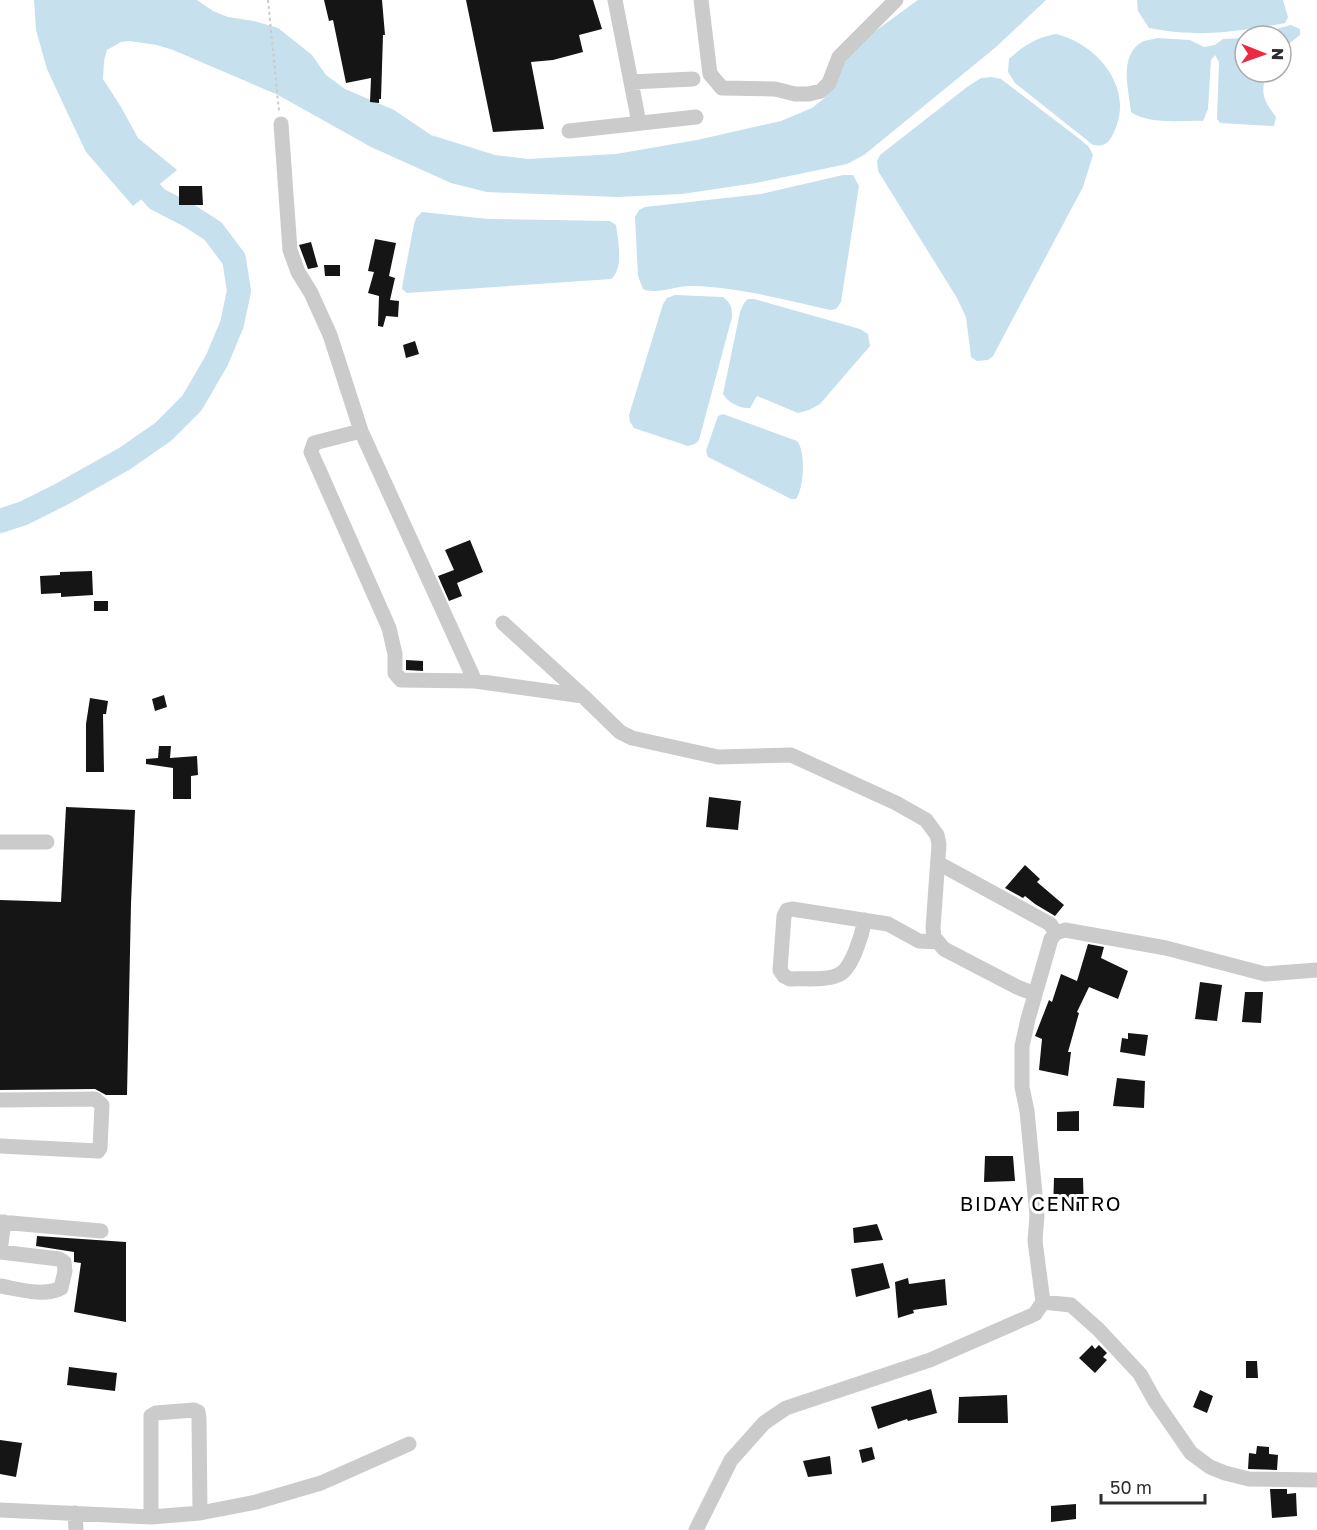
<svg xmlns="http://www.w3.org/2000/svg" width="1317" height="1530" font-family="'Golos Text',sans-serif">
<style>
.water{fill:#c6e0ed}
.lines{fill:none;stroke-linecap:round;stroke-linejoin:round}
.river{stroke:#c6e0ed;stroke-width:24}
.building{fill:#151515}
.path{stroke:#cbcbcb;stroke-width:2;stroke-dasharray:3 3;stroke-linecap:butt}
.minor{stroke:#cbcbcb;stroke-width:15}
.labels{text-anchor:middle;stroke-width:6;stroke-linejoin:round;paint-order:stroke}
.neighbourhood-label{font-size:20px;letter-spacing:1.5px;fill:#000;stroke:#fff}
</style>
<rect width="100%" height="100%" fill="#fff"/>
<!-- water -->
<path class="water" d="M34,0h163l16,11 15,6 26,4 24,7 34,27 14,20 19,14 49,21 37,25 64,20 33,4 88,-5 81,-14 84,-19 31,-13 15,-12 11,-20 6,-18 12,-13 62,-45h128l-50,47 -132,108 -17,9 -91,19 -74,11 -65,3 -130,-5 -36,-9 -80,-36 -93,-52 -105,-45 -16,-5 -28,-4 -8,1 -14,8 -3,11 -1,18 18,28 17,31 39,32 -44,36 -47,-54 -19,-40 -20,-43 -11,-39z
M1137,0h146l5,17 -3,6c-49,9 -86,15 -136,5l-11,-17z
M1291,25l9,4v6l-19,15v-14h-30z
M1056,34c42,10 79,55 58,98 -5,11 -9,15 -21,13l-78,-62 -7,-11 1,-13c14,-13 28,-22 47,-25z
M1157,38l33,2 14,7 11,-2 8,-6 22,-1v34h22c-7,22 -4,27 9,45l-2,9 -54,-3 -3,-4 2,-57 -4,-7 -4,5 -3,49 -5,12c-23,-1 -53,4 -72,-9 -2,-21 -12,-53 8,-68 4,-4 12,-4 18,-6z
M991,77l10,2 76,58 12,10 4,8 -10,32 -90,169 -5,4 -11,1 -6,-4 -5,-40 -9,-19 -79,-127 -1,-10 3,-6 87,-68 14,-9z
M843,175h10l6,11 -18,116 -5,7 -6,1c-43,-10 -93,-23 -137,-24 -15,-1 -37,9 -50,3l-5,-13 -3,-59 4,-7 6,-3 116,-13z
M422,212l66,7 122,2 6,4c2,14 8,44 -5,54l-204,14 -5,-4 1,-7 11,-58 2,-6z
M675,295l48,2c8,6 9,11 9,20l-33,123 -4,4 -7,2 -54,-18 -4,-6 -1,-7 34,-111 4,-6z
M748,299h6l106,30 8,5 2,12 -50,58 -11,6 -11,3 -41,-17 -7,12c-10,1 -23,-6 -27,-14l17,-82 4,-9z
M723,414l74,27c9,10 7,47 -1,58h-5l-83,-42 -2,-6 12,-35z"/>
<g class="lines">
<!-- river -->
<path class="river" d="M0,521l24,-8 36,-18 64,-36 39,-27 29,-29 25,-43 15,-36 7,-33 -5,-32 -21,-28 -25,-16 -31,-16 -27,-31"/>
</g>
<!-- building -->
<path class="building" d="M324,0h58l3,35h-2l-2,64h-2v4l-9,-1 1,-24 -25,5 -13,-63 -4,1z
M466,0h127l9,29 -23,6 4,17 -30,8 -22,2 13,67 -51,3z
M179,186h23l1,19h-24z
M375,239l21,4 -7,33 6,2 -5,22 9,1 -1,16 -12,-1 -3,11 -5,-1 1,-30 -11,-3 6,-21 -6,-1z
M311,242l7,25 -10,2 -9,-24z
M324,265h16v11h-15z
M415,341l4,13 -13,4 -3,-13z
M470,540l13,32 -26,11 5,13 -13,5 -11,-25 16,-6 -9,-20z
M92,571l1,24 -32,2v-4l-20,1 -1,-18 20,-1v-3z
M94,601h14v10h-14z
M406,660l17,1v10l-17,-1z
M164,695l3,12 -12,4 -3,-12z
M90,698l18,3 -2,13h-3l1,58h-18v-48z
M159,746h12l-1,12 27,-2 1,19 -7,1v23h-18v-31l-27,-4v-5l12,-1z
M709,797l32,4 -3,29 -32,-3z
M66,807l69,3 -4,94 -4,191h-21l-11,-6 -95,1v-190l61,2z
M1025,865l15,14 -3,3 27,23 -9,11 -20,-12 -10,-8 -2,2 -18,-10z
M1088,944l16,3 -3,11 27,13 -10,28 -29,-12 -12,25 2,1 -11,39h3l-3,24 -29,-6 3,-31 -7,-3 14,-36 3,2 9,-28 16,7z
M1200,982l22,3 -5,36 -22,-2z
M1245,992h18l-2,31 -19,-1z
M1128,1033l20,2 -3,21 -25,-4 2,-14 6,1z
M1117,1078l28,3 -1,27 -31,-2z
M1079,1111v20h-22v-19z
M985,1156h28l2,25 -31,1z
M1054,1178h29l1,33 -31,-1z
M877,1224l6,16 -29,3 -1,-15z
M37,1236l89,6v80l-52,-10 7,-49 -7,-1v-10l-38,-6z
M883,1263l7,25 -34,9 -5,-28z
M908,1278l1,6 36,-5 2,26 -34,5 1,3 -16,5 -3,-36z
M1092,1345l3,4 4,-4 8,8 -4,4 4,3 -12,13 -16,-15z
M1246,1361h11l1,17h-12z
M69,1367l48,6 -2,18 -48,-6z
M931,1389l6,24 -29,8 -1,-2 -29,10 -7,-22z
M1200,1390l13,6 -6,17 -14,-6z
M1007,1395l1,28h-50l1,-26z
M0,1440l22,3 -6,34 -16,-3z
M1257,1446l12,1v7l9,1 -1,15 -29,-1 1,-16 7,1z
M872,1447l3,12 -13,4 -3,-13z
M830,1456l2,18 -24,3 -5,-16z
M1270,1489h17v5l9,-1 1,23 -25,2z
M1076,1504v15l-25,3v-16z"/>
<g class="lines">
<!-- path -->
<path class="path" d="M268,0l11,111"/>
<!-- minor -->
<path class="minor" d="M615,0l24,123
M701,0l9,74 12,14 53,1 20,5h14l12,-3 8,-8 10,-26 57,-57
M631,82l62,-3
M281,124l9,126 8,22 13,21 19,42 31,96 114,250 108,15 37,36 12,6 86,19 73,-2 105,48 30,17 11,15 2,9 -6,84 1,9 10,12 73,38 18,7
M569,131l127,-14
M361,431l-47,12 -3,9 78,176 6,26v19l6,7 74,1
M503,623l80,73
M0,842h47
M938,863l112,61 6,9
M865,920c-3,14 -13,50 -27,55 -13,6 -34,3 -48,4l-6,-3 -4,-6 4,-54 3,-6 5,-1 96,15 31,17 19,1
M0,1100l95,-1 7,6 -2,43 -2,3 -98,-5
M0,1222l101,9
M0,1251l4,-29
M0,1252l59,7 5,3 1,9 -4,17c-17,9 -43,1 -61,-2
M1043,1302l28,3 27,24 42,45 15,27 36,52 19,14 15,6 24,6 68,1
M0,1510l151,7 49,-4 56,-11 65,-19 88,-39
M75,1513l1,17
M151,1517v-101l5,-3 38,-3 4,2 1,6 1,95
M696,1530l35,-70 33,-37 22,-15 144,-48 105,-46 8,-12 -8,-61 2,-26 -10,-104 -5,-24v-41l6,-27 23,-80 5,-6 9,-3 101,18 99,26 52,-4"/>
</g>
<g class="labels">
<!-- neighbourhood labels -->
<g class="neighbourhood-label">
<text x="1041" y="1211">BIDAY CENTRO</text>
</g>
</g>
<!-- north arrow -->
<g transform="translate(1263 54) rotate(91)"><circle r="28" fill="#ffffff" stroke="#ababab" stroke-width="1.5"/>
<path d="M0-4.5L10 22L0 15L-10 22Z" fill="#ed2841"/>
<text y="-9" font-size="16" font-weight="bold" text-anchor="middle" fill="#2e2e2e">N</text>
</g>
<!-- scale -->
<path d="M1101 1494v9h104v-9" fill="none" stroke="#2e2e2e" stroke-width="3"/>
<text x="1110" y="1494" font-size="18" fill="#2e2e2e" stroke="#ffffff" stroke-width="4.5" paint-order="stroke">50 m</text>
</svg>
